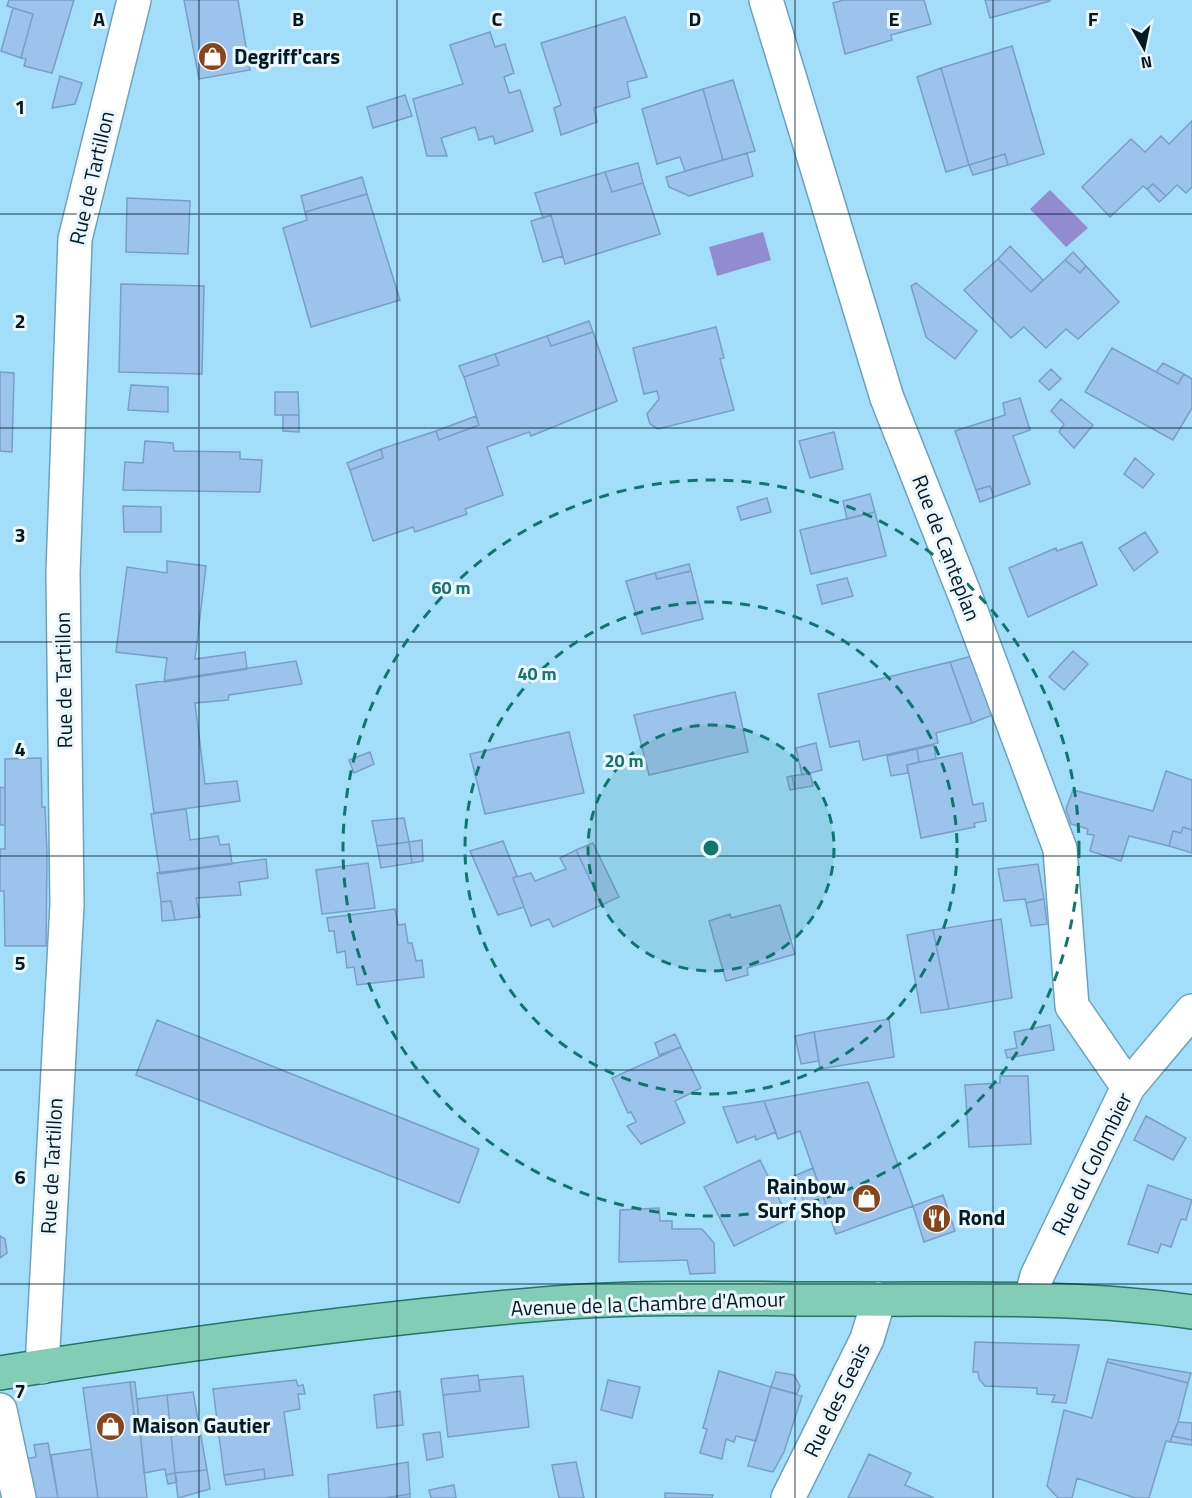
<svg xmlns="http://www.w3.org/2000/svg" width="1192" height="1498" font-family="'Titillium Web',sans-serif">
<style>
.water{fill:#938bcf}
.building{fill:#9bc3ec;stroke:#789fc6;stroke-width:1.5}
.lines{fill:none;stroke-linecap:round;stroke-linejoin:round}
.minor-casing{stroke:#6aa3be;stroke-width:36}
.major-casing{stroke:#217864;stroke-width:36}
.minor{stroke:#fff;stroke-width:33}
.major{stroke:#83cdb7;stroke-width:33}
.grid{fill:none;stroke:#021a24;stroke-width:1.5;stroke-opacity:0.55}
.ring{fill:none;stroke:#0f766e;stroke-width:3;stroke-dasharray:10 8}
.labels{text-anchor:middle;stroke-width:6;stroke-linejoin:round;paint-order:stroke}
.poi-label{font-size:21px;font-weight:bold;fill:#021a24;stroke:#ebf7fc;text-anchor:start}
.street-label{font-size:21px;fill:#021a24;stroke:#ebf7fc}
.grid-label{font-size:20px;text-anchor:middle;font-weight:bold;fill:#021a24;stroke:#ebf7fc;stroke-width:6;stroke-linejoin:round;paint-order:stroke}
.centre{fill:#0f766e;stroke:#ebf7fc;stroke-width:3}
.ring-label{font-size:18px;text-anchor:middle;font-weight:bold;fill:#0f766e;stroke:#ebf7fc;stroke-width:6;stroke-linejoin:round;paint-order:stroke}
</style>
<rect width="100%" height="100%" fill="#a2ddfa"/>
<!-- water -->
<path class="water" d="M1050,190l38,38 -22,19 -36,-38z
M763,232l8,28 -54,16 -8,-29z"/>
<!-- building -->
<path class="building" d="M9,0h65l-22,73 -28,-7 2,-7 -5,-1 12,-44 -26,-8z
M184,0h54l12,70 -51,9z
M844,0h80l7,24 -40,11 1,5 -47,14 -12,-51z
M985,0h65v1l-60,17z
M13,8l20,6 -12,44 -20,-7z
M625,17l22,60 -20,5 3,15 -36,11 3,14 -36,13 -7,-27 7,-3 -20,-62z
M490,32l5,15 10,-3 9,29 -10,4 5,16 11,-3 13,41 -38,13 -2,-8 -14,4 -4,-13 -34,11 6,18h-20l-14,-57 50,-15 -13,-39z
M1012,46l32,108 -36,11 -3,-11 -36,11 -28,-97z
M941,68l28,97 -23,7 -29,-95z
M60,76l22,7 -7,21 -23,4z
M733,80l22,71 -32,9 -20,-71z
M703,89l20,71 -38,11 -5,-14 -23,7 -15,-55z
M405,95l7,21 -39,12 -6,-21z
M1192,121v66l-6,6 -9,-8 -11,11 -13,-12 -6,5 -4,-3 -33,31 -28,-30 49,-48 14,13 16,-16 8,8z
M747,153l6,23 -64,20 -20,-9 -3,-10z
M1005,154l3,11 -35,10 -4,-10z
M638,163l5,20 -31,9 -7,-20z
M605,172l7,20 31,-9 17,51 -95,30 -14,-49 -8,3 -8,-25z
M362,177l5,17 -62,18 -4,-16z
M1153,184l13,12 -7,6 -12,-13z
M367,194l33,106 -89,27 -28,-99 24,-8 -2,-8z
M127,198l63,3 -2,53 -62,-2z
M551,215l12,41 -20,6 -12,-41z
M1010,246l33,34 -12,12 -33,-33z
M1073,252l13,14 -6,7 -15,-13z
M998,259l33,33 34,-32 15,13 6,-7 33,36 -41,37 -12,-10 -20,19 -22,-21 -13,11 -47,-48z
M916,283l61,48 -22,28 -29,-22 -15,-51z
M121,284l83,2 -2,88 -83,-2z
M589,321l4,11 -42,14 -4,-10z
M716,327l8,31 -4,1 14,51 -76,19 -8,-5 -3,-10 12,-15 -2,-8 -13,3 -11,-46z
M593,332l24,69 -86,35 -2,-4 -42,15 16,48 -38,14 2,5 -52,18 -2,-5 -40,14 -23,-71 33,-12 -2,-9 55,-18 3,9 40,-15 -15,-48 35,-12 -4,-11 52,-18 4,10z
M1112,348l66,36 6,-10 8,5v29l-19,32 -88,-48z
M495,354l4,11 -35,12 -5,-11z
M1163,363l21,11 -6,10 -22,-12z
M1051,369l10,10 -12,11 -10,-9z
M0,372l14,1 -2,79 -12,-1z
M131,385l37,2v25l-40,-2z
M275,392h23l1,23h-24z
M1020,398l10,32 -17,6 17,48 -36,13 -4,-11 -14,4 -21,-59 50,-16 -2,-12z
M1061,399l32,26 -19,23 -15,-16 5,-8 -13,-13z
M283,415h16v17l-16,-1z
M476,416l3,9 -40,15 -3,-9z
M834,432l9,37 -33,9 -11,-37z
M145,441l28,2 1,8 66,1v7l22,1 -2,32 -137,-2 2,-28 18,1z
M381,449l2,9 -33,12 -3,-7z
M1135,458l19,16 -11,14 -19,-14z
M990,486l4,11 -14,5 -4,-12z
M870,494l5,18 -28,7 -4,-18z
M767,498l4,14 -30,8 -4,-13z
M123,506l38,1v25h-37z
M875,512l11,44 -75,18 -11,-44z
M1145,532l13,20 -24,19 -15,-23z
M1082,542l15,43 -69,32 -19,-49 47,-20 1,3z
M167,561l39,5 -11,93 50,-7 2,17 -83,13 3,-24 -51,-6 11,-85 40,6z
M689,564l2,7 -34,8 -2,-6z
M691,571l12,48 -61,15 -16,-53 29,-8 2,6z
M847,578l6,18 -31,8 -5,-19z
M1073,651l15,13 -24,26 -15,-13z
M972,656l25,57 -25,10 -22,-61z
M296,661l6,23 -73,11 -1,5 -33,3 10,81 32,-3 3,20 -86,12 -18,-128z
M950,662l22,61 -36,10 2,10 -75,17 -4,-19 -29,6 -12,-53z
M735,692l13,60 -99,23 -15,-60z
M569,732l15,61 -99,21 -15,-60z
M816,743l6,27 -20,5 -6,-27z
M934,745l2,14 -17,3 -2,-13z
M917,749l2,13 -12,3 1,8 -17,3 -4,-20z
M370,752l4,12 -20,9 -5,-13z
M962,753l11,52 10,-2 3,18 -12,2 1,4 -54,11 -14,-73z
M41,758l1,49h3l2,46 -1,93h-41l-1,-55h-4v-42h5v-90z
M1166,771l26,9v50l-9,-3 -2,6 -8,-2 -4,15 -40,-10 -8,25 -31,-10 4,-16 -7,-1 1,-5 -17,-5 -5,-15 7,-19 80,21z
M810,773l3,13 -18,3 -3,-13z
M792,776l3,13 -5,1 -3,-13z
M0,787l5,1v37h-5z
M186,809l4,31 28,-4 2,9 9,-1 3,20 -72,10 -9,-60z
M404,818l5,24 -32,4 -5,-25z
M1183,827l9,3v23l-23,-7 4,-15 8,2z
M422,840l1,21 -11,2 -3,-21z
M503,841l14,35 -4,2 11,29 -26,8 -28,-64z
M409,842l3,21 -31,5 -4,-22z
M593,843l26,54 -17,8 -26,-55z
M576,850l26,55 -49,22 -4,-8 -18,7 -18,-48 18,-5 4,8 31,-12 -6,-11z
M266,859l2,19 -29,4 2,13 -45,3 4,19 -25,3 -4,-19 -10,1 -4,-29z
M368,863l7,45 -53,6 -6,-44z
M1038,864l6,35 -18,4 -1,-4 -21,2 -6,-32z
M1044,899l3,25 -16,2 -5,-23z
M171,901l4,19 -13,1 -1,-19z
M780,905l15,49 -48,14 1,7 -22,6 -17,-60 21,-7 1,4z
M395,909l3,16 7,-1 3,19h4l4,18 6,-1 2,17 -67,8 -3,-18 -7,1 -2,-17 -8,2 -3,-22h-5l-2,-13z
M1001,919l11,79 -63,11 -16,-79z
M933,930l16,79 -28,4 -14,-78z
M889,1019l5,38 -74,12 -6,-37z
M157,1020l322,129 -20,54 -323,-128z
M1050,1025l4,25 -47,8 -2,-8 12,-2 -3,-16z
M814,1032l5,29 -18,3 -6,-28z
M675,1034l6,13 -22,8 -4,-12z
M681,1047l20,41 -26,13 10,22 -44,21 -14,-18 9,-4 -5,-10 -3,1 -16,-35z
M1000,1076h28l3,68 -62,3 -4,-62 35,-2z
M868,1082l45,124 -77,28 -36,-103 -22,8 -14,-38z
M764,1101l12,31 -20,8 -1,-4 -18,7 -14,-36z
M1146,1116l40,22 -13,22 -39,-20z
M760,1160l29,59 -55,27 -30,-59z
M813,1168l16,44 -19,7 -16,-43z
M1148,1185l44,15 -6,20 -5,-1 -10,28 -10,-3 -3,9 -30,-9z
M943,1195l12,36 -31,11 -11,-36z
M659,1208l1,13h12v8h30l12,14 1,30 -25,1 -3,-14 -68,2 1,-52z
M0,1236l5,3 2,14 -7,5z
M975,1342l104,3 -13,58 -14,-1 3,-7 -18,-1v-6l-52,-2 -6,-7 -1,-7h-5z
M1108,1359l83,14 -3,10 -81,-21z
M1107,1362l81,21 -10,39 -8,20 -4,-1 -17,57h-14l-58,-20 -5,20h-14l-11,-12 17,-76 28,8z
M719,1371l52,16 -15,54 -20,-5 -2,6 -8,-3 -4,20 -22,-6 7,-24 -4,-1z
M776,1372l18,3 6,11 -3,8 -26,-7z
M478,1375l2,16 -37,4 -2,-16z
M523,1376l6,51 -81,10 -5,-42 37,-4 -1,-11z
M296,1380l2,6 5,-1 2,9h-7l2,15 -16,3 9,63 -28,4 -1,-10 -40,6 -11,-86z
M608,1380l32,7 -8,31 -31,-8z
M130,1382h5l4,39 -4,1z
M130,1382l5,40 4,-1 8,77h-49l-15,-110z
M771,1387l31,9 -18,56 -11,20 -25,-6z
M400,1391l3,34 -26,3 -3,-33z
M193,1392l14,78 -32,3 -8,-78z
M167,1395l8,78 -9,2 -1,-6 -21,4 -7,-74z
M1178,1422l14,1v17l-20,-4z
M440,1432l3,25 -16,3 -4,-26z
M1172,1436l20,4v5l-22,-3z
M48,1443l10,55h-26l-8,-39 12,-2 -2,-12z
M91,1449l7,49h-40l-7,-43z
M869,1454l42,19 -6,12 29,13h-86z
M408,1462l2,32 -26,4h-55l-1,-23z
M576,1462l8,36h-25l-7,-33z
M264,1469l1,10 -39,6 -2,-10z
M207,1470l3,19 -32,9 -3,-25z
M175,1473l2,9 -9,2 -2,-9z
M454,1485l2,13h-25l-2,-8z
M665,1493l48,2 -1,3h-47z
M410,1494v4h-26z"/>
<g class="lines">
<defs>
<path id="minor" d="M766,0l121,398 81,205 92,246 12,157 56,81
M1031,1298l6,-22 91,-189 64,-76
M42,1367l25,-462 -4,-332 12,-334 59,-239
M0,1410l19,88
M788,1498l79,-159 12,-40"/>
<path id="major" d="M0,1373c184,-29 369,-55 555,-70 96,-7 193,-4 289,-4 116,1 232,-4 348,13"/>
</defs>
<!-- minor casing -->
<use href="#minor" class="minor-casing"/>
<!-- major casing -->
<use href="#major" class="major-casing"/>
<!-- minor -->
<use href="#minor" class="minor"/>
<!-- major -->
<use href="#major" class="major"/>
</g>
<!-- grid -->
<path class="grid" d="M199,0v1498M397,0v1498M596,0v1498M795,0v1498M993,0v1498M0,214h1192M0,428h1192M0,642h1192M0,856h1192M0,1070h1192M0,1284h1192"/>
<!-- distance rings -->
<circle cx="711" cy="848" r="123" fill="#0f766e" fill-opacity=".12"/>
<g class="ring">
<circle cx="711" cy="848" r="123"/>
<circle cx="711" cy="848" r="246"/>
<circle cx="711" cy="848" r="368"/>
</g>
<!-- icons -->
<defs>
<symbol id="shop-disc" viewBox="-11 -11 22 22"><circle r="9.5" fill="#89451a" stroke="#ebf7fc"/><path d="M-5-2.5h2.3a2.7 3.5 0 0 1 5.4 0H5L5.5 6h-11ZM-1.5-2.5h3a1.5 2.3 0 0 0-3 0Z" fill="#fff"/></symbol>
<symbol id="restaurant-disc" viewBox="-11 -11 22 22"><circle r="9.5" fill="#89451a" stroke="#ebf7fc"/><path d="M-5-6h1v4h1v-4h1v4h1v-4h1v5L-1.5 .5V6h-2V.5L-5-1ZM5-6V6H3V1.5H1.5Q1.5-4 5-6Z" fill="#fff"/></symbol>
</defs>
<g fill-rule="evenodd">
<use href="#shop-disc" x="196" y="40" width="33" height="33"/>
<use href="#shop-disc" x="850" y="1182" width="33" height="33"/>
<use href="#restaurant-disc" x="920" y="1202" width="33" height="33"/>
<use href="#shop-disc" x="94" y="1410" width="33" height="33"/>
</g>
<g class="labels">
<!-- poi labels -->
<g class="poi-label">
<text x="234" y="64">Degriff'cars</text>
<text x="846" y="1194" text-anchor="end">Rainbow<tspan x="846" dy="24">Surf Shop</tspan></text>
<text x="958" y="1225">Rond</text>
<text x="132" y="1433">Maison Gautier</text>
</g>
<!-- street labels -->
<g class="street-label">
<text transform="translate(92 178) rotate(-77)" y="7">Rue de Tartillon</text>
<text transform="translate(946 548) rotate(69)" y="7">Rue de Canteplan</text>
<text transform="translate(64 680) rotate(-91)" y="7">Rue de Tartillon</text>
<text transform="translate(1092 1164) rotate(-64)" y="7">Rue du Colombier</text>
<text transform="translate(52 1166) rotate(-87)" y="7">Rue de Tartillon</text>
<text transform="translate(648 1304) rotate(-2)" y="7">Avenue de la Chambre d'Amour</text>
<text transform="translate(837 1400) rotate(-64)" y="7">Rue des Geais</text>
</g>
</g>
<g class="grid-label">
<text x="99" y="26">A</text>
<text x="298" y="26">B</text>
<text x="497" y="26">C</text>
<text x="695" y="26">D</text>
<text x="894" y="26">E</text>
<text x="1093" y="26">F</text>
<text x="20" y="114">1</text>
<text x="20" y="328">2</text>
<text x="20" y="542">3</text>
<text x="20" y="756">4</text>
<text x="20" y="970">5</text>
<text x="20" y="1184">6</text>
<text x="20" y="1398">7</text>
</g>
<circle cx="711" cy="848" r="9" class="centre"/>
<g class="ring-label">
<text x="451" y="594">60 m</text>
<text x="537" y="680">40 m</text>
<text x="624" y="767">20 m</text>
</g>
<!-- north arrow -->
<g transform="translate(1144 48) rotate(171)" stroke="#ebf7fc" stroke-width="4.5" paint-order="stroke">
<path d="M0-4.5L10 22L0 15L-10 22Z" fill="#021a24"/>
<text y="-9" font-size="16" font-weight="bold" text-anchor="middle" fill="#021a24">N</text>
</g>
</svg>
